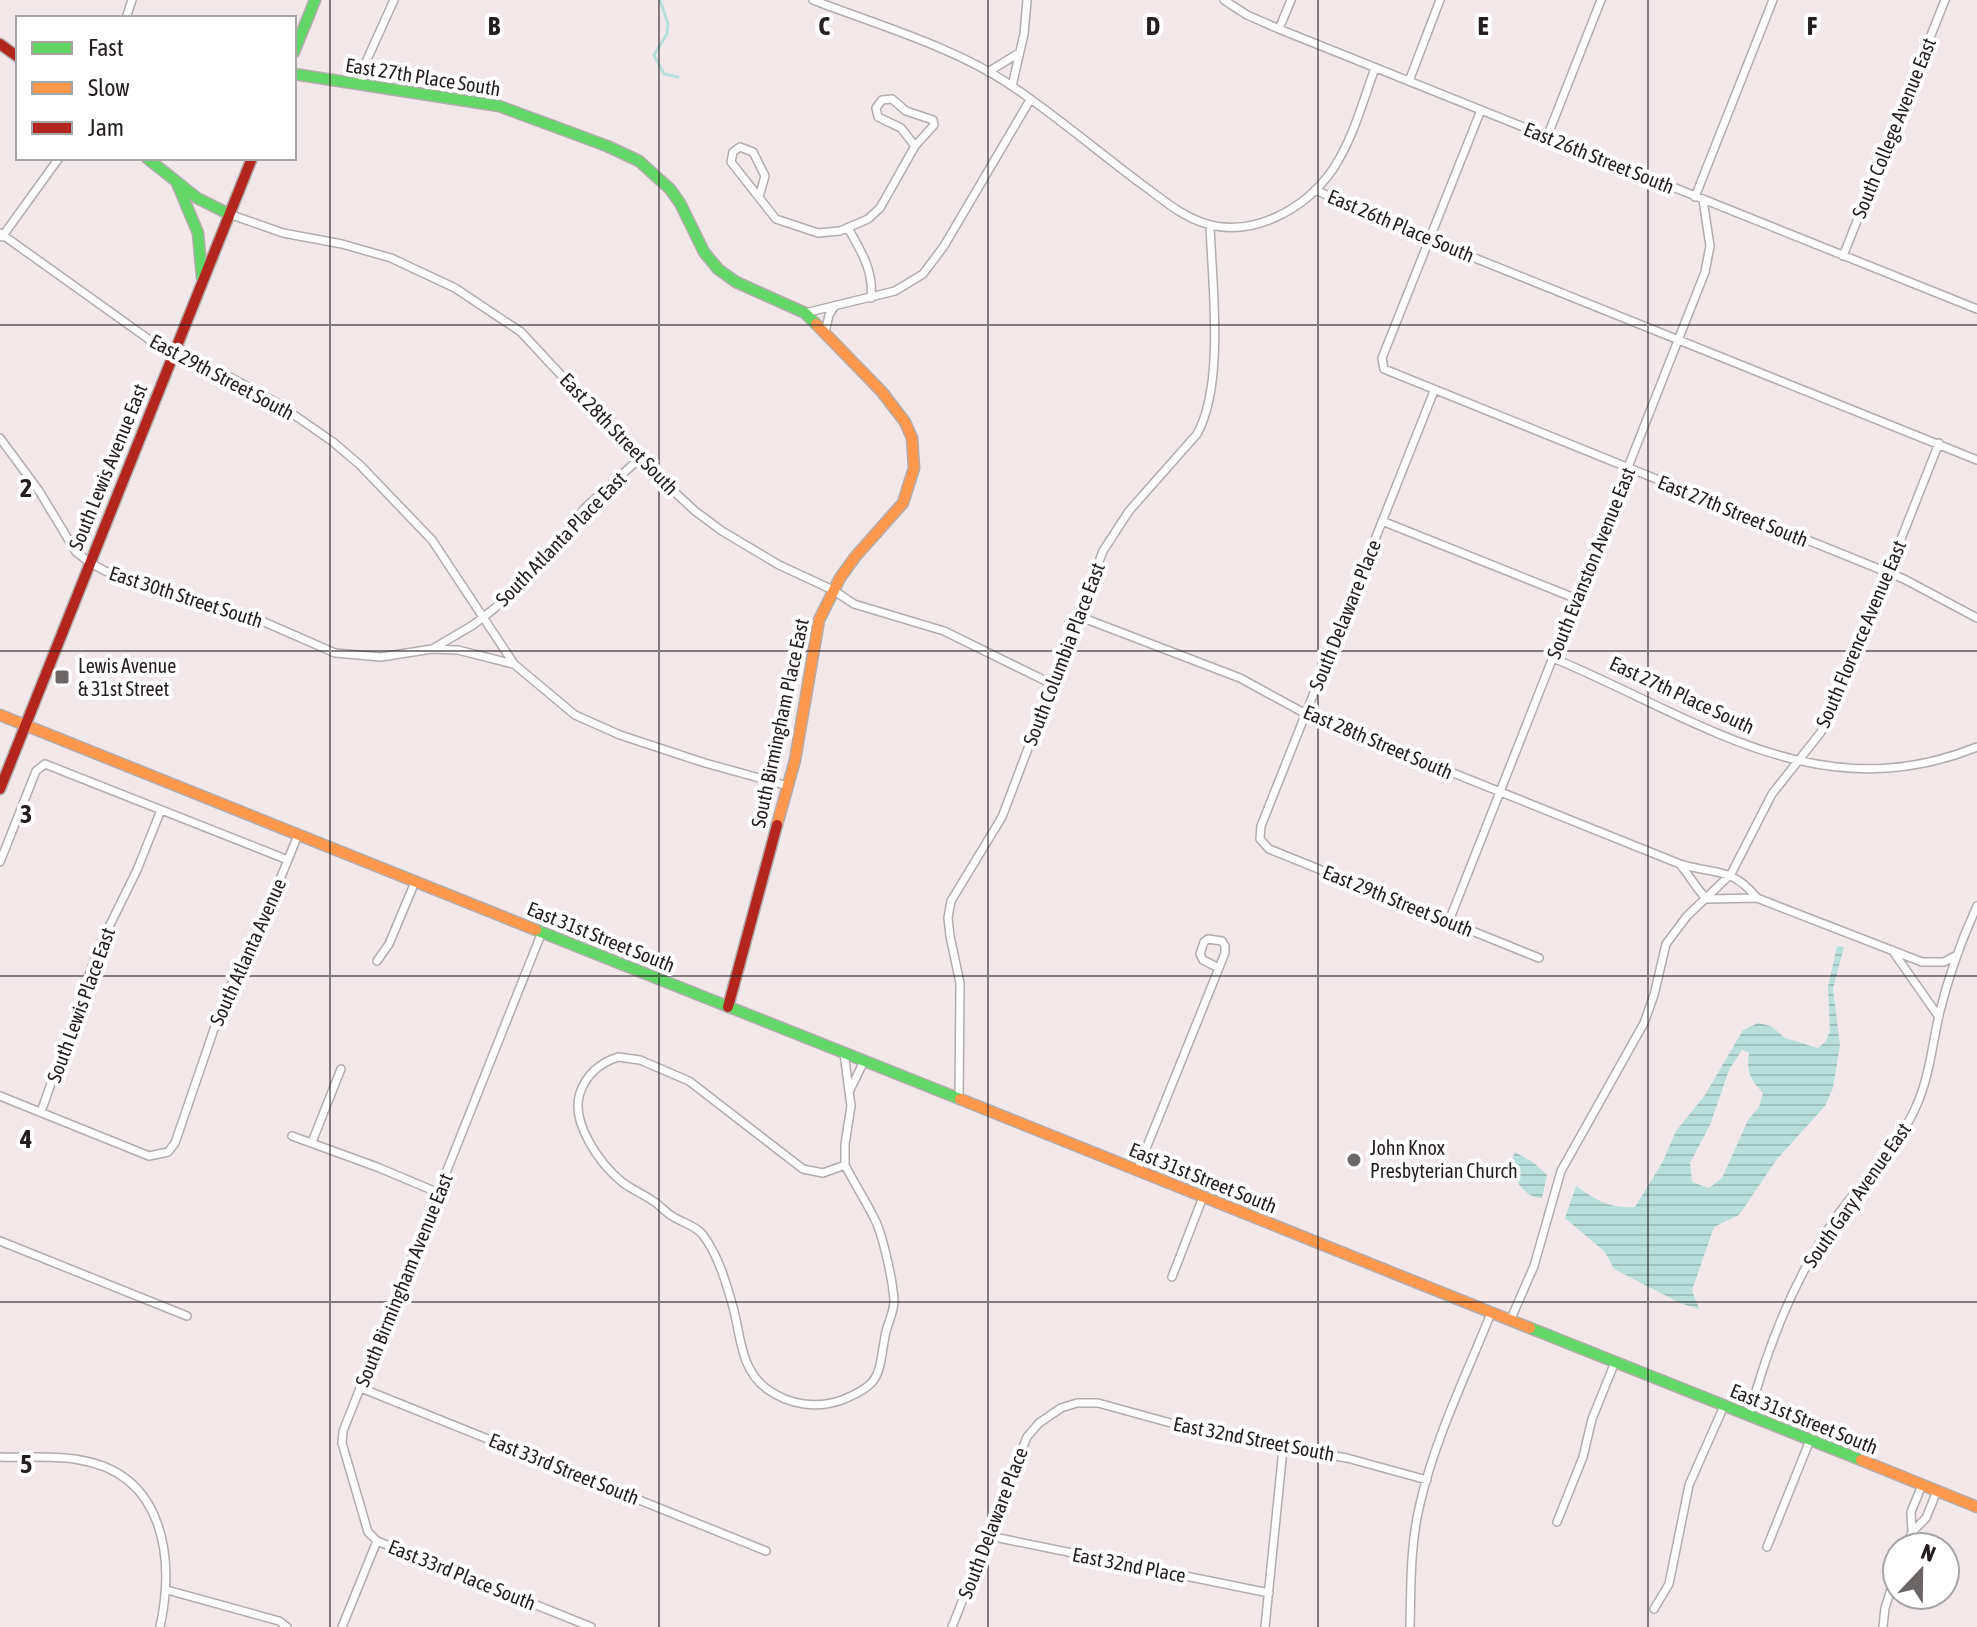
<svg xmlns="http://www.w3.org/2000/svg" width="1977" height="1627" font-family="'Asap Condensed',sans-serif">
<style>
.water{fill:url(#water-rules);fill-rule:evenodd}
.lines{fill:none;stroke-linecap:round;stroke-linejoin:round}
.stream{stroke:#b8dfdb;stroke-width:3}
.street-casing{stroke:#b2acac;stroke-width:10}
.fast-casing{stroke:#b2acac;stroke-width:13}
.slow-casing{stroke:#b2acac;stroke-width:13}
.jam-casing{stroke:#b2acac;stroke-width:13}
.street{stroke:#fdfcfc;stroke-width:7}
.fast{stroke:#63d668;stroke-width:10}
.slow{stroke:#ff974d;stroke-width:10}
.jam{stroke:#b3261e;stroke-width:10}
.grid{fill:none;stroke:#241e1f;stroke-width:2;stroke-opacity:0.55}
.poi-dot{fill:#6c6566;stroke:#fff;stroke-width:3}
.labels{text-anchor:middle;stroke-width:8;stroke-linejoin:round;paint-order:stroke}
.street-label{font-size:20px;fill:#241e1f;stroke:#fff}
.poi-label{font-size:20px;fill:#241e1f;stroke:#fff;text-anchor:start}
.grid-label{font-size:26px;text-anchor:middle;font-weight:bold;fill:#241e1f;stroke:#fff;stroke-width:8;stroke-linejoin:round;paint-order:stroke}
</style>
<defs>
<pattern id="water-rules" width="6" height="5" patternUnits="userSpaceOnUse" patternTransform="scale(2)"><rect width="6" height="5" fill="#b8dfdb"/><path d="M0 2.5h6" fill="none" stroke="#9ebfbc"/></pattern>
</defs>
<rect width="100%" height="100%" fill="#f2e8ea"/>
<!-- water -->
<path class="water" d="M1837,946l7,1 -11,42 7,56 -7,43 -8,18 -48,53 -38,56 -25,12 -22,63 7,19 -19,-6 -66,-34 -9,-17 -40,-34 11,-32c20,14 34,23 59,21l27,-44 14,-32 29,-36 38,-65 15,-7 13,3 14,12 33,10 8,-7 4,-10 -2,-44zM1742,1050l7,3c-3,19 1,26 14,40l-4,14 -11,13 -26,58 -13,10 -17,-6 -2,-19 20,-38 19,-55z
M1515,1152l19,11 13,12 -5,23c-18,0 -27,-18 -32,-33z"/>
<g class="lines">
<!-- stream -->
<path class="stream" d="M660,0l8,24 -1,10 -13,21 10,19 14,3"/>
<defs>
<path id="street" d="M813,0c62,24 141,47 196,84 45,30 87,66 131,99 20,14 38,31 61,39 49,18 104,-12 132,-53 20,-30 30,-68 42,-101
M1224,0l23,15 32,14 698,280
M126,18l6,-18
M1279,29l12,-29
M988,72l31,-19
M1409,81l31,-81
M360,84l5,-20 29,-64
M1012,86l12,-52 3,-34
M1481,110l-99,248 2,11 520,210 73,39
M1547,137l54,-137
M1315,190l125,54 537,216
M759,197l6,-21 -12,-24 -13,-5 -7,5 -2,10 45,57 42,14 22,-2 28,-12 12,-11 35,-62 19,-21 -1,-5 -27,-9 -14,-12 -10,1 -6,8 2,9 23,11 14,18
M1695,197l78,-197
M229,214l54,19 59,11 49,14 64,30 66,44 118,127 56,52 27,20 57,34 54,25 21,14 90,27 108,53
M848,228c13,23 26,43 23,70
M0,233l161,115 67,28 49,27 56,39 27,23 72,75 82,124 61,51 45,20 85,28 83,23
M2,237l57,-79
M1843,256l102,-256
M805,313l90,-22 28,-17 21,-28 86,-146
M825,333l4,-18 5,-8
M1434,391l-173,435 -1,13 9,10 270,109
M0,438l39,53 37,61 13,10 16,9 34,13 107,30 89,39 46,4 51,-8 26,1 55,14
M1382,521l195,78
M1078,616l162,62 66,36 374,150c35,11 51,2 77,34
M434,648l39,-23 22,-17 40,-39 50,-61 54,-49
M1553,658c142,59 265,154 424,89
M0,862l36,-91 9,-7 243,96
M1681,866c10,11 15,23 26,33l50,-1 165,64h22l13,-7
M1449,921l256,-649 5,-26 -7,-46
M1892,950l47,67
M377,961l12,-17 26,-62
M844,1053l7,53 -6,38v21
M618,1057l22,3 49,21 114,88 20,4 22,-8c10,20 23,39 32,59 7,18 16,57 17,77 0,12 -7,23 -9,35 -7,39 -3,48 -43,64 -25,9 -53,5 -75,-11 -27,-20 -26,-53 -34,-82 -7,-25 -15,-52 -30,-72 -9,-11 -21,-12 -31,-19 -7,-4 -12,-11 -19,-15 -10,-7 -22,-12 -31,-19 -22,-18 -52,-60 -42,-89 6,-18 20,-30 38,-36z
M850,1090l14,-29
M0,1096l149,60 19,-4 7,-9 50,-146 34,-66 39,-96
M959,1100l1,-117 -10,-47 -2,-18 3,-17 51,-84 101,-266 26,-40 68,-77c28,-50 15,-151 13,-209
M41,1112l58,-165 38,-77 24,-60
M292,1136l85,31 62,26
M312,1142l29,-73
M1137,1171l88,-218v-7l-3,-5 -14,-2 -4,3 -4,12 3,6 16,8
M0,1241l187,75
M1172,1277l31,-80
M1510,1321l24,-55 27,-95 83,-148 10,-28 12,-51 21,-28 44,-42 41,-80 49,-62 27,-59 91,-230
M361,1388l405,163
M1749,1416c18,-68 44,-135 84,-194 26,-39 62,-70 82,-113 14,-30 17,-62 24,-94 9,-37 22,-74 38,-109
M0,1457c26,1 55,-2 80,3 84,14 95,98 80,167
M1557,1522l26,-65 9,-38 23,-57
M1912,1532l-1,-20 11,-27
M989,1536l280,57
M377,1541l214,86
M1767,1547l43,-107
M1906,1547l6,-15 14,-14 11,-27
M167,1590l112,31 8,6
M1654,1609l15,-25 20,-99 35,-79
M342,1627l35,-86 -9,-9 -26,-89 1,-12 199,-499
M952,1627l75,-190 12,-14 22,-15 16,-5h21l120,33 129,22 80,22
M1265,1627l18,-178
M1410,1627c1,-41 0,-83 10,-123 15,-66 46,-128 71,-191
M1883,1627l2,-19 12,-38"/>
<path id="fast" d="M294,52l21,-52
M294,74l205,32 108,40 32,15 31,28 10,14 24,49 14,17 18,13 69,31 11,11
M147,158l50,40 32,16
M177,183l21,50 4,44
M536,930l424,169
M1530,1328l331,132"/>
<path id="slow" d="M0,715l536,215
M777,825l18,-65 24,-140 21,-42 15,-21 48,-54 11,-35 -2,-30 -7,-16 -23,-30 -66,-68
M960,1099l570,229
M1861,1460l116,47"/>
<path id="jam" d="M0,44l18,13
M0,789l252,-631
M728,1007l49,-182"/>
</defs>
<!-- street casing -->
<use href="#street" class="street-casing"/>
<!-- fast casing -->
<use href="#fast" class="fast-casing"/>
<!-- slow casing -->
<use href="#slow" class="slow-casing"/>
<!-- jam casing -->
<use href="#jam" class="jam-casing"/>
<!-- street -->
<use href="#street" class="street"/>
<!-- fast -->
<use href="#fast" class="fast"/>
<!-- slow -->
<use href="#slow" class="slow"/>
<!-- jam -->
<use href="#jam" class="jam"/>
</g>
<!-- grid -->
<path class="grid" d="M330,0v1627M659,0v1627M988,0v1627M1318,0v1627M1648,0v1627M0,325h1977M0,651h1977M0,976h1977M0,1302h1977"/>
<!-- markers -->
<g class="poi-dot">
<rect x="54" y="669" width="16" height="16" rx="4"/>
<circle cx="1354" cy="1160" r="8"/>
</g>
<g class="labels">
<!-- street labels -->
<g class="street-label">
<text transform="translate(423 77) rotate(9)" y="7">East 27th Place South</text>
<text transform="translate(1894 128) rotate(-68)" y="7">South College Avenue East</text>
<text transform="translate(1599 158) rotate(22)" y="7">East 26th Street South</text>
<text transform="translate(1401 226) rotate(23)" y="7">East 26th Place South</text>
<text transform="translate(222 377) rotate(28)" y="7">East 29th Street South</text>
<text transform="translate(619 434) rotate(46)" y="7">East 28th Street South</text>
<text transform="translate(108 467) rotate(-68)" y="7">South Lewis Avenue East</text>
<text transform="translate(1733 511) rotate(22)" y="7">East 27th Street South</text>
<text transform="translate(561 539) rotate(-46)" y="7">South Atlanta Place East</text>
<text transform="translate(1591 563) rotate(-68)" y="7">South Evanston Avenue East</text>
<text transform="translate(186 597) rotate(18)" y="7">East 30th Street South</text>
<text transform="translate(1345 615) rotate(-68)" y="7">South Delaware Place</text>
<text transform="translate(1861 634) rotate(-67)" y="7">South Florence Avenue East</text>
<text transform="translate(1064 654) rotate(-69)" y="7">South Columbia Place East</text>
<text transform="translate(1682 695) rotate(25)" y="7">East 27th Place South</text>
<text transform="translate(780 723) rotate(-78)" y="7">South Birmingham Place East</text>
<text transform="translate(1378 742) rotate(23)" y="7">East 28th Street South</text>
<text transform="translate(1398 901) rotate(22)" y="7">East 29th Street South</text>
<text transform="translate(601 937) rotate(22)" y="7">East 31st Street South</text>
<text transform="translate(248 952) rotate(-66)" y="7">South Atlanta Avenue</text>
<text transform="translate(81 1005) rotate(-70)" y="7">South Lewis Place East</text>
<text transform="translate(1203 1178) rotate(22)" y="7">East 31st Street South</text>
<text transform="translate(1857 1195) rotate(-55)" y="7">South Gary Avenue East</text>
<text transform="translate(404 1280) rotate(-68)" y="7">South Birmingham Avenue East</text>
<text transform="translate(1804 1419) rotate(22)" y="7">East 31st Street South</text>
<text transform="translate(1254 1439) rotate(11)" y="7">East 32nd Street South</text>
<text transform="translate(564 1469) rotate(22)" y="7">East 33rd Street South</text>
<text transform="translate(993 1523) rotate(-69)" y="7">South Delaware Place</text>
<text transform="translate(1129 1565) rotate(11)" y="7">East 32nd Place</text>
<text transform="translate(462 1575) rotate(22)" y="7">East 33rd Place South</text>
</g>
<!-- poi labels -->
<g class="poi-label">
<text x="78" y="673">Lewis Avenue<tspan x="78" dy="23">&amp; 31st Street</tspan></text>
<text x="1370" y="1155">John Knox<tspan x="1370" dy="23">Presbyterian Church</tspan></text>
</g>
</g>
<g class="grid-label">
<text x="494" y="35">B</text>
<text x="824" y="35">C</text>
<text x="1153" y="35">D</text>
<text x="1483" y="35">E</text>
<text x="1812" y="35">F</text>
<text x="26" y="497">2</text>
<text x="26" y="823">3</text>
<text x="26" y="1148">4</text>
<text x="26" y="1473">5</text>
</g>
<!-- legend -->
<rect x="16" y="16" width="280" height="144" fill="#ffffff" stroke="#a7a5a5" stroke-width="2"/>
<rect x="32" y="42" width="40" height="12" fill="#63d668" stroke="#a7a5a5" stroke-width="2"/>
<text x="88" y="56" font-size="24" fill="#241e1f">Fast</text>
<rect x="32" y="82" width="40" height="12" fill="#ff974d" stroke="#a7a5a5" stroke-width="2"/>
<text x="88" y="96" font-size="24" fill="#241e1f">Slow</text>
<rect x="32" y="122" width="40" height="12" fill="#b3261e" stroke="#a7a5a5" stroke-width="2"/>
<text x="88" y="136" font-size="24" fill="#241e1f">Jam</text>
<!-- north arrow -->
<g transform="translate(1921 1571) rotate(22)"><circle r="38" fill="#ffffff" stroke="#a7a5a5" stroke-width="2"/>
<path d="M0-6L14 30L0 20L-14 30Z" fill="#6c6566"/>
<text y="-12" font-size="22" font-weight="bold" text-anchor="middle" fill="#241e1f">N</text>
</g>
</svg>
